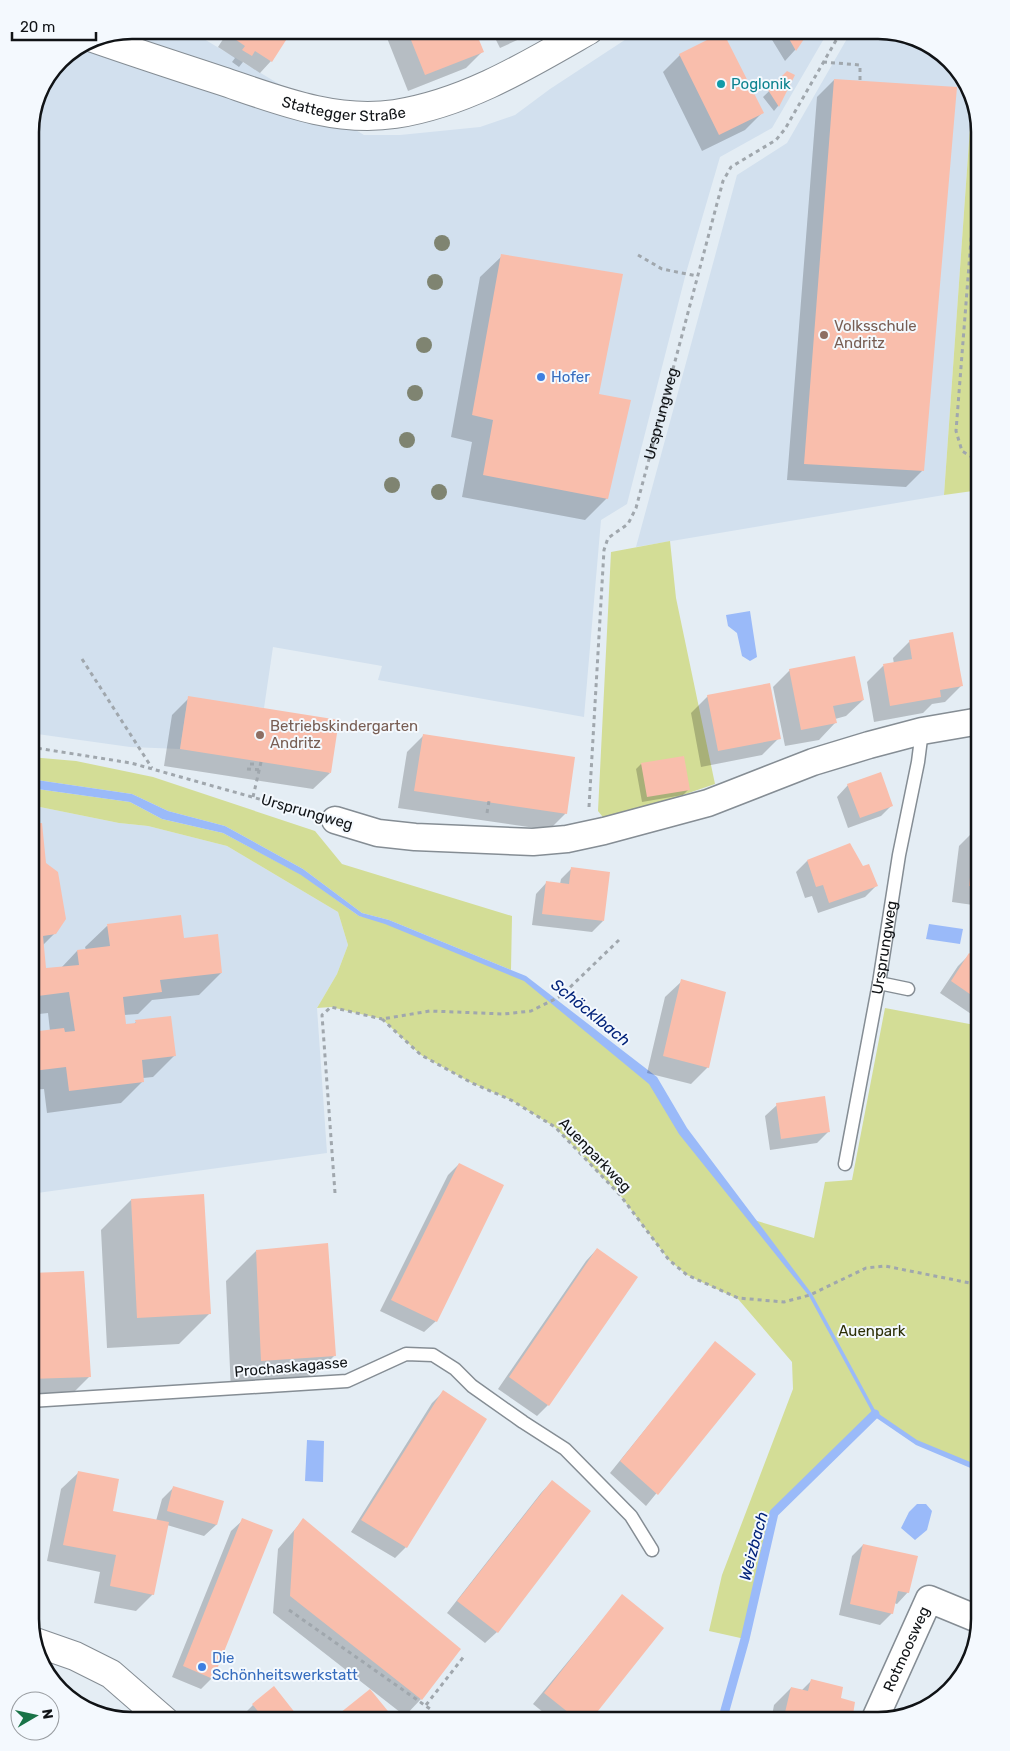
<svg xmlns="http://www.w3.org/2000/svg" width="1010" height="1751" font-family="Rubik,sans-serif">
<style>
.built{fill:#d2e0ee}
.green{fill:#d3dd96}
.water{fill:#9abaf9}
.shadow{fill:#0003}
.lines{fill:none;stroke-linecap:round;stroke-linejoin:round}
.stream{stroke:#9abaf9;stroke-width:9}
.building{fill:#f9beac}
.lane-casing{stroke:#858d94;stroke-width:15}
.street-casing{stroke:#858d94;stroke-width:29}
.secondary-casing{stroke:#858d94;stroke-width:30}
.path{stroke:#a0a7ad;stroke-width:3;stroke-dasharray:4 4;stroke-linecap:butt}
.lane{stroke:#fff;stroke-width:12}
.street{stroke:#fff;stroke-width:26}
.secondary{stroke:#fff;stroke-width:28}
.tree{fill:#7f8471}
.culture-dot{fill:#0f9aa8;stroke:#f4f9fe;stroke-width:2}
.education-dot{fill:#8d6e63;stroke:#f4f9fe;stroke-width:2}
.shop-dot{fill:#3f7fe0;stroke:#f4f9fe;stroke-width:2}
.labels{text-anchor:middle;stroke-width:4;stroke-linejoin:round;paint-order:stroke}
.culture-label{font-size:15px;fill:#0d838f;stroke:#f4f9fe;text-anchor:start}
.street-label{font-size:15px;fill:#101316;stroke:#f4f9fe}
.education-label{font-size:15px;fill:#785e54;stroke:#f4f9fe;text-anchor:start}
.shop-label{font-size:15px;fill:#366cbe;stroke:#f4f9fe;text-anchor:start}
.park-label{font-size:15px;fill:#2c2f06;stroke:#f4f9fe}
.water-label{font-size:16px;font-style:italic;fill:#02237a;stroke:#f4f9fe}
.rim{fill:none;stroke:#101316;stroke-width:2.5}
</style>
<rect width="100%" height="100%" fill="#e4edf4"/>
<!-- built -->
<path class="built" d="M132,30h57l175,105h36l80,-8 35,-12 35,-26 90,-59h189l-57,98 -52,29 -34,116 -59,231 -26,16 -17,197 -206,-37 4,-14 -109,-19 -9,61 -76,-11 -8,52 -50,-2 -100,-14v-607l8,-33 22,-33 33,-22z
M852,30h33l50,17 35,40 2,12 -28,396 -308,52 101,-372 50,-32z
M30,805l89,18 29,3 79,20 111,66 10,33 -11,29 -20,34 10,145 -297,41z"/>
<!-- green -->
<path class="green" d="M972,99l8,33v358l-36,5z
M670,541l6,57 39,186 -109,37 -8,-10 13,-259z
M30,757l46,4 77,16 162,54 27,33 170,52 -1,54 -122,-50 -27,-7 -59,-44 -78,-43 -57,-15 -36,-17 -102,-15z
M30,788l100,14 32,17 61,14 79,42 57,41 17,3 148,58 129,103 30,50 71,90 60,18 11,-56 27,-2 33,-172 95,18v442l-63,-26 -42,-28 -101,99 -29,126 -36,-8 13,-56 71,-186 -1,-27 -54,-63 -51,-24 -18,-15 -49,-65 -65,-68 -44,-27 -39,-17 -51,-28 -39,-36 -51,-12 -14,1 20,-34 11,-29 -10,-33 -111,-66 -79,-20 -29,-3 -89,-18z"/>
<!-- water -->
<path class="water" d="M750,611l7,46 -7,4 -8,-5 -5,-23 -9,-7 -2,-11z
M30,779l102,15 36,17 57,15 78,43 59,44 27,7 137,56 131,101 30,51 125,166 64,118 41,28 63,26v6l-64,-27 -41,-28h-3v-5l-63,-116 -130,-162 -30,-50 -125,-103 -139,-57 -26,-8 -58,-41 -78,-42 -61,-14 -32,-17 -100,-14z
M929,924l34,5 -3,15 -34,-5z
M307,1440l17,1 -1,41 -18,-1z
M917,1504h9l6,7 -5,19 -12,10 -14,-12 8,-16z"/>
<!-- shadow -->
<path class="shadow" d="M229,30h46l11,8 -15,23 -11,12 -17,-11 -4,5 -7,-5 3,-4 -17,-11z
M395,30h79l9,21 -17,17 -58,23 -21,-53z
M491,30h48l-39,18z
M766,30h42l-13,20 -10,11z
M680,55l82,58 -17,17 -43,21 -39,-79z
M788,73l-10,33 -4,5 -11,-14z
M834,80l89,390 -17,17 -119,-7 30,-383z
M502,256l96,139 9,103 -22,22 -123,-23 10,-55 -21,-5 29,-160z
M910,641l52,44 -17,17 -13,2 -9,9 -49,9 -7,-40 16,-16 11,-2 -1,-6z
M790,670l73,30 -17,16 -11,3v4l-16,17 -34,6 -12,-59z
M708,696l71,42 -17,17 -61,12 -10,-54z
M189,698l141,75 -17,16 -149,-23 8,-51z
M424,735l142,78 -17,17 -151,-22 9,-56z
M641,764l47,26 -5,5 -41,7 -6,-33z
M848,785l44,20 -11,11 -33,12 -11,-31z
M30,826l25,107 -12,12 2,25 16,-2 16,-17 9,-1 -1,-3 22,-21 76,14 38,33 -22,22 -47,5 -14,14 -14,1 1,11 8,-1 3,-3 39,33 -22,22 -10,1v3l-22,22 -74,10 -3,-24 -14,1v-57l20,-2 -2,-18 -18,2z
M976,829l4,1v76l-28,-4 7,-56z
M807,861l55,6 14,19 -11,11 -47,16 -6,-17 -7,2 -9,-26z
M572,868l31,53 -11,11 -60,-7 4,-31 11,-12 13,2 1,-5z
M969,955l11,7v58l-40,-27 18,-27z
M682,981l26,86 -17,17 -44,-11 18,-76z
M777,1105l51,27 -11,11 -47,7 -5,-34z
M459,1164l-23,157 -12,11 -44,-21 68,-136z
M131,1200l78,114 -30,30 -72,4 -6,-118z
M597,1249l-49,156 -11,11 -39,-27 88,-128z
M256,1251l79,104 -30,30 -74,6 -5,-110z
M30,1274l60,102 -30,30 -30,1z
M715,1343l39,31 -108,132 -36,-33z
M443,1392l-37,155 -11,11 -44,-26 81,-129z
M78,1473l33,39 45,9 6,-22 11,-11 49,14 -6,23 -12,11 -37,-11 -14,69 -17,17 -42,-8 6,-31 -53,-11 14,-72z
M552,1481l-55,151 -12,11 -38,-30 94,-120z
M243,1520l-31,158 -11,11 -29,-12 59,-146z
M303,1520l118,179 -16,17 -132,-103 5,-64z
M863,1545l45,47 -11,12 -3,-1 -2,10 -12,12 -41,-10 13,-59z
M622,1596l-34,125h-34l-21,-17z
M811,1681l28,18 11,22h-79l3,-16 17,-17 11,2z
M253,1705l35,16h-42l-4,-5z"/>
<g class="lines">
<!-- stream -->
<path class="stream" d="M722,1721l23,-82 29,-126 101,-99"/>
</g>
<!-- building -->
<path class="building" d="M232,30h44l12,7 -16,25 -17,-11 -3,5 -10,-6 3,-4 -16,-11z
M407,30h68l9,22 -59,23z
M508,30h20l-17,8z
M784,30h26l-14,21z
M723,32l41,81 -45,22 -40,-81z
M787,71l8,4 -16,32 -11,-17z
M834,79l123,8 -33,384 -120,-7z
M501,254l122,20 -24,120 32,6 -23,99 -125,-24 10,-55 -21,-5z
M953,632l10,54 -23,4 1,7 -51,9 -7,-42 29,-5 -3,-19z
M855,656l9,44 -31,6 4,17 -36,7 -12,-61z
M770,683l11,56 -63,12 -11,-56z
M188,696l151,24 -8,53 -151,-24z
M423,734l152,23 -8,57 -153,-23z
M684,756l6,34 -43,7 -6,-34z
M881,772l12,34 -33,12 -13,-34z
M42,823l4,40 12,9 8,47 -10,15 -13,2 3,32 33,-3 -2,-15 33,-4 -3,-22 74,-9 3,23 34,-4 4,39 -62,7 2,12 -39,5 3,27 10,-1 -1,-3 36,-4 5,40 -34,4 2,22 -75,9 -3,-24 -33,4 -3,-39 34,-4 1,4 10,-1 -6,-39 -39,5v-173z
M976,828l4,1v58l-11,-1z
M850,843l13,23 6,-2 9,22 -49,17 -6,-18 -7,2 -9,-27z
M571,867l39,5 -6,49 -62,-7 4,-33 23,3z
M969,953l11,8v40l-29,-20z
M681,979l45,13 -17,76 -46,-12z
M825,1096l5,36 -49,7 -5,-36z
M459,1163l45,22 -67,137 -46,-22z
M204,1194l7,120 -74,4 -6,-119z
M328,1243l8,113 -75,5 -5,-111z
M597,1248l41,29 -89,129 -40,-29z
M84,1271l7,106 -61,2v-106z
M715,1341l41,33 -98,121 -38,-34z
M443,1390l44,29 -80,129 -46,-28z
M78,1471l41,8 -6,32 56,11 -15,73 -44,-9 6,-31 -53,-10z
M552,1480l39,31 -93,122 -41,-32z
M173,1486l51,15 -7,24 -50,-14z
M242,1518l31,12 -60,149 -30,-13z
M303,1518l158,131 -39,51 -132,-104 4,-65z
M863,1544l55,12 -9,37 -11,-2 -5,23 -43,-10z
M622,1594l42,34 -74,93h-11l-35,-28z
M811,1679l32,8 -2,11 14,4 -3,19h-69l8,-34 17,4z
M274,1686l22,28 -8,7h-22l-14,-17z
M370,1689l26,32h-66z"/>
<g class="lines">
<defs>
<g id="lane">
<path d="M879,983l29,6"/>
<path id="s2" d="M845,1164l34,-181 20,-128 19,-93 4,-31"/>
<path d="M30,1401l317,-20 59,-27 27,1 22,14 17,17 51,36 42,27 66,67 21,34"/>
</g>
<g id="street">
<path d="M335,820l43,13 37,4 118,5 34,-3 37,-8 104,-28 105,-41 56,-17 53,-14 58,-10"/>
<path id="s3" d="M874,1721l55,-122 51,21"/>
</g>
<g id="secondary">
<path id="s4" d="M93,38c43,15 86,29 129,43 56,19 113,42 173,33 71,-11 133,-49 194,-84"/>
<path d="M35,1642l40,14 36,18 54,47"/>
</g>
</defs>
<!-- lane casing -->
<use href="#lane" class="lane-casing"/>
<!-- street casing -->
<use href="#street" class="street-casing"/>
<!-- secondary casing -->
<use href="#secondary" class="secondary-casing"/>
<!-- path -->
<g class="path">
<path d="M823,62l37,3v15"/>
<path d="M638,255l24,14 35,7"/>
<path d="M980,462l-18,-11 -6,-20 22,-281 2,-2"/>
<path d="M82,659l70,109"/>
<path d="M30,747l101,16 178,50"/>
<path d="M250,764h4l1,-3"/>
<path d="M247,769l14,1"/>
<path d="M253,797l8,-35"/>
<path id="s1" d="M589,807l15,-257 4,-12 20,-14 8,-16 87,-327 8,-14 45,-27 9,-11 57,-99"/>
<path d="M487,813l2,-12"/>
<path d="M619,940l-58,56 -30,15 -27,3 -74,-3 -48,8 39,36 51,28 39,17 44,27 65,68 49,65 18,15 51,23 46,4 26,-7 56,-27 19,-2 95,19"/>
<path d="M335,1193l-13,-178 9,-8 51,12"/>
<path d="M289,1610l144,101"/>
<path d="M426,1705l39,-50"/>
</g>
<!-- lane -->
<use href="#lane" class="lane"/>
<!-- street -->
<use href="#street" class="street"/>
<!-- secondary -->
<use href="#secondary" class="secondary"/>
</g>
<!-- trees -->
<g class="tree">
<circle cx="442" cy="243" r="8"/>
<circle cx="435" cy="282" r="8"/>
<circle cx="424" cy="345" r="8"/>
<circle cx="415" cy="393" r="8"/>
<circle cx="407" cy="440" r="8"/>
<circle cx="392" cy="485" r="8"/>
<circle cx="439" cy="492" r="8"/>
</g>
<!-- markers -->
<circle class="culture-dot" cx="721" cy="84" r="5"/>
<g class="education-dot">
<circle cx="824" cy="335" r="5"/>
<circle cx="260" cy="735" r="5"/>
</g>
<g class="shop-dot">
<circle cx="541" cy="377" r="5"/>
<circle cx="202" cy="1667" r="5"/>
</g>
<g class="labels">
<!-- culture labels -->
<g class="culture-label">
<text x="731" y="89">Poglonik</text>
</g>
<!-- street labels -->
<g class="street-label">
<text dy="5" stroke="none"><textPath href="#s4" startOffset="262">Stattegger Straße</textPath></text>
<text dy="5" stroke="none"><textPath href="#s1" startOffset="410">Ursprungweg</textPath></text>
<text transform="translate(307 812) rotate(16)" y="5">Ursprungweg</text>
<text dy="5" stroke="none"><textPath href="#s2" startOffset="220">Ursprungweg</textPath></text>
<text transform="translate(595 1155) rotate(46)" y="5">Auenparkweg</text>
<text transform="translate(291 1367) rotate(-5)" y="5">Prochaskagasse</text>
<text dy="5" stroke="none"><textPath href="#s3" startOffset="79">Rotmoosweg</textPath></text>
</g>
<!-- education labels -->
<g class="education-label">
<text x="834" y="331">Volksschule<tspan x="834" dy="17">Andritz</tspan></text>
<text x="270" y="731">Betriebskindergarten<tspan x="270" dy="17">Andritz</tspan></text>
</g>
<!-- shop labels -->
<g class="shop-label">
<text x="551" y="382">Hofer</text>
<text x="212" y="1663">Die<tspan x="212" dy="17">Schönheitswerkstatt</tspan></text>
</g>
<!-- park labels -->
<g class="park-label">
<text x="872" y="1336">Auenpark</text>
</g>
<!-- water labels -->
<g class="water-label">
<text transform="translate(591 1012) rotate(39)" y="6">Schöcklbach</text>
<text transform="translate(753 1546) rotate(-75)" y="6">Weizbach</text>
</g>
</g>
<!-- crop -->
<path d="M0 0H1010V1751H0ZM132 39H878A93 93 0 0 1 971 132V1619A93 93 0 0 1 878 1712H132A93 93 0 0 1 39 1619V132A93 93 0 0 1 132 39Z" fill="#f4f9fe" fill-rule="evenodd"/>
<path class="rim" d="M132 39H878A93 93 0 0 1 971 132V1619A93 93 0 0 1 878 1712H132A93 93 0 0 1 39 1619V132A93 93 0 0 1 132 39Z"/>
<!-- north arrow -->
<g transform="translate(35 1716) rotate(81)"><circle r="24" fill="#f4f9fe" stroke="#999da1"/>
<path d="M0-4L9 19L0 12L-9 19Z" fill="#197347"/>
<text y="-8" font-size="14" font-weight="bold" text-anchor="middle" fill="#101316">N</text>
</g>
<!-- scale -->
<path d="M12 32v8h84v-8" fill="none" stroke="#101316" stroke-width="2.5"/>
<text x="20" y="32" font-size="15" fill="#101316" stroke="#f4f9fe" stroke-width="4" paint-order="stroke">20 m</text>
</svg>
